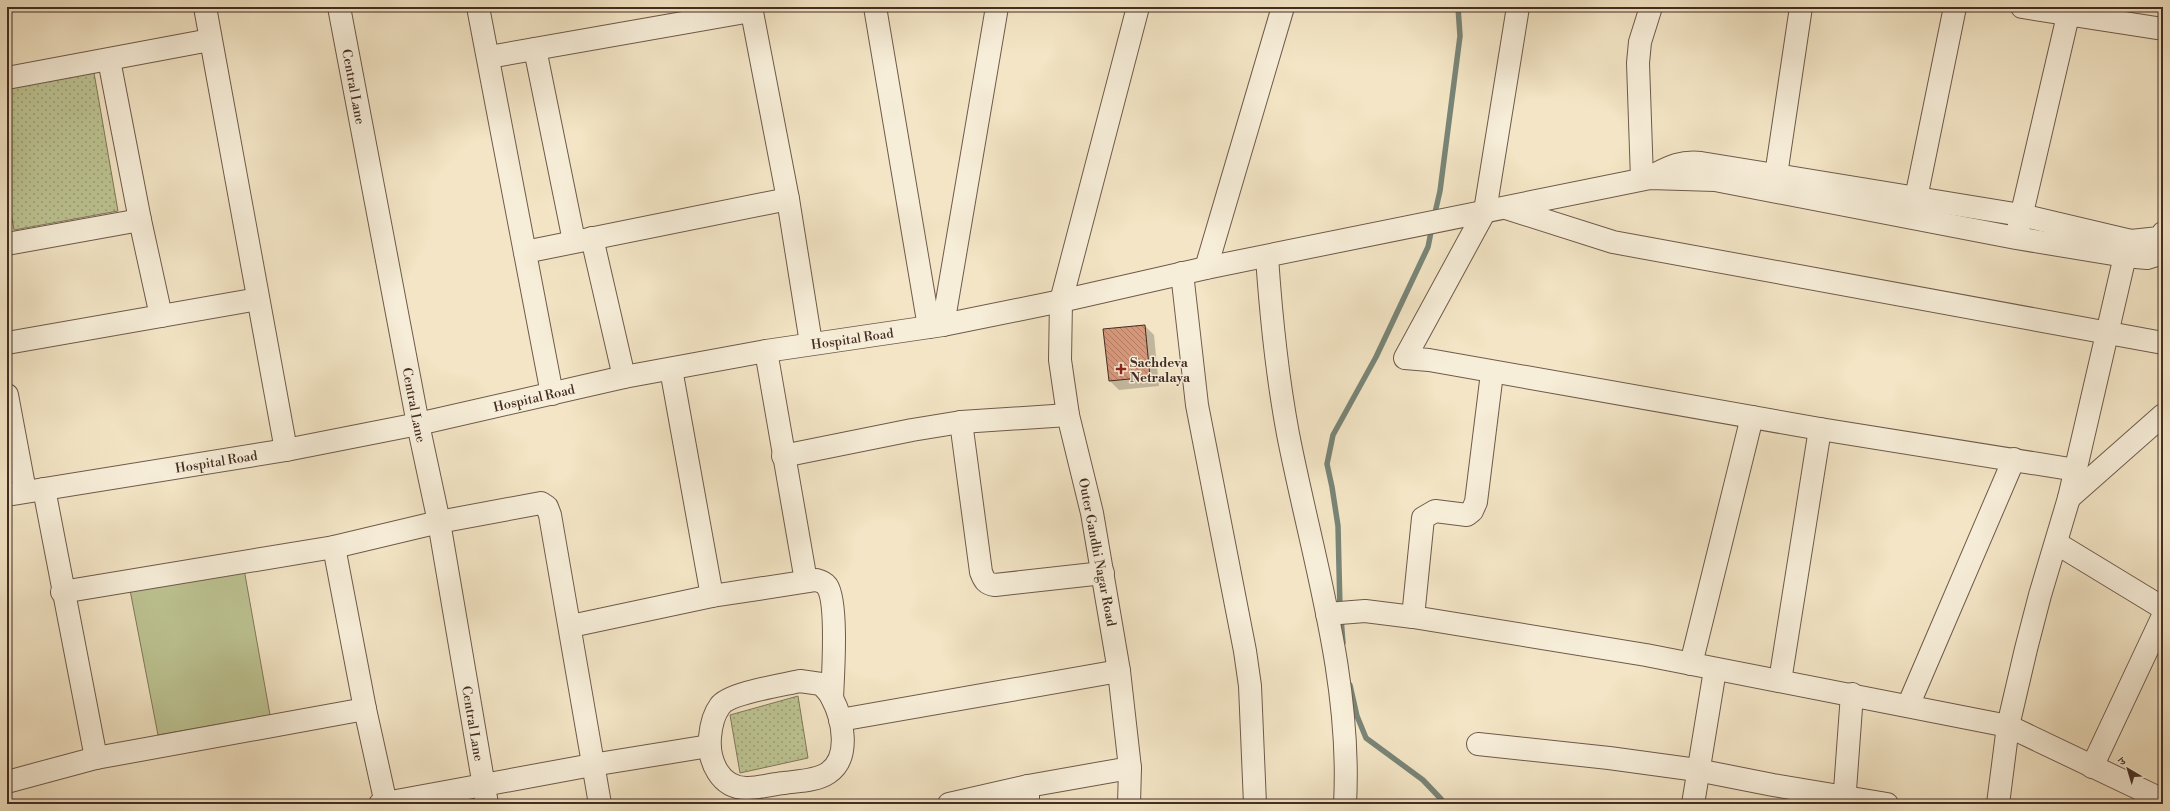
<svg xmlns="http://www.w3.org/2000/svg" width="2170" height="811" font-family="'Libre Bodoni','Noto Serif Devanagari',serif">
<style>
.green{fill:#bdc493;stroke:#80785b}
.park{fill:url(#park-dots);stroke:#80785b}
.shadow{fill:#0003}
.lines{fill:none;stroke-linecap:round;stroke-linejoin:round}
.stream{stroke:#798577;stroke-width:5.5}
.building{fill:url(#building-back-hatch);stroke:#432c23}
.minor-casing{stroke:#6f5a4c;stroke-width:24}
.minor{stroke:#f7eed9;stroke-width:22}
.poi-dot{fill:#8f2418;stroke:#f7eed9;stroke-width:1.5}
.labels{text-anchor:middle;stroke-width:3;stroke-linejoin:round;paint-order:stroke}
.street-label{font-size:13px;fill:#432c23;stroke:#f7eed9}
.poi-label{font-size:13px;font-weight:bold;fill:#432c23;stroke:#f7eed9;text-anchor:start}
</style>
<defs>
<pattern id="park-dots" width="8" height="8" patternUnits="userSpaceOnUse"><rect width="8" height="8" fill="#bdc493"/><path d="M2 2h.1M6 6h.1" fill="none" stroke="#9b9f78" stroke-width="1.8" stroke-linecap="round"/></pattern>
<pattern id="building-back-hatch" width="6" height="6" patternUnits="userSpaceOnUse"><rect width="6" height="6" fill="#d79779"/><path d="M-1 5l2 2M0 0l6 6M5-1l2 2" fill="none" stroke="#b07b63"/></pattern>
</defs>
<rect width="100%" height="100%" fill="#f3e5c5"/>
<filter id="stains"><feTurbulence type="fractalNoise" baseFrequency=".005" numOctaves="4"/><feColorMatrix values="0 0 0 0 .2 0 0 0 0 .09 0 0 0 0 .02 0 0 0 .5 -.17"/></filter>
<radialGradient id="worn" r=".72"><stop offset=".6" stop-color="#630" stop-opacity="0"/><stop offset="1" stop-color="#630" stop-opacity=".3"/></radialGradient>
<!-- green -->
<path class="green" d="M244,569l26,146 -112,20 -28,-145z"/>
<!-- park -->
<path class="park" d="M93,67l25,144 -104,19 -7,-41v-106z
M798,696l10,62 -68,15 -10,-58z"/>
<!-- shadow -->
<path class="shadow" d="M1145,326l9,9 5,51 -40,4 -9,-9 -6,-51z"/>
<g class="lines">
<!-- stream -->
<path class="stream" d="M1434,217l6,-26 20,-155 -2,-29
M1340,609l-2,-83 -6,-39 -5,-23 6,-29 43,-78 52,-110 4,-20
M1341,618l2,25
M1350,685l7,31 9,22 57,42 18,19 3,5"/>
</g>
<!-- building -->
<path class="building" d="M1145,325l5,52 -41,4 -6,-52z"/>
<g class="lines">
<defs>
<g id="minor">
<path d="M205,7l81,443"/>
<path id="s1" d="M339,7l79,417 21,98 48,282"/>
<path d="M478,7l74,387"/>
<path d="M751,7l37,192 23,144"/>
<path d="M875,7l54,320"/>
<path d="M1518,7l-33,204 -80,147 24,2 391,69 256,41"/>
<path d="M2022,7l141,22"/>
<path d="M535,49l39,192"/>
<path d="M489,57l262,-46"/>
<path d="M109,60l31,160 21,96"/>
<path d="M7,78l203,-38"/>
<path d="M1654,175c17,-9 28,-14 47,-12l320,52 110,26 28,-3 4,-5"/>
<path d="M1776,175l25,-168"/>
<path d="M1642,179l-4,-116 2,-21 11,-35"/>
<path d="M1916,198l39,-191"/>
<path d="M1506,208l107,34 550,101"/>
<path d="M2018,230l52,-223"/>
<path d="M592,238l32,139"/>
<path d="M7,244l133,-24"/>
<path d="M525,252l263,-53"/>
<path d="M1267,257c4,59 10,118 21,177 24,123 64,244 57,370"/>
<path d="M1206,268l77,-261"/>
<path d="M1182,273l15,132 48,246 5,35 5,118"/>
<path d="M943,325l54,-318"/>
<path d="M7,343l251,-44"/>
<path d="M766,351l40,230"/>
<path d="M671,369l41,227"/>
<path d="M7,395l18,96"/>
<path d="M961,422l20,150c3,8 5,12 14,13l108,-12"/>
<path d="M783,456l129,-26 49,-8 107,-7"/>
<path d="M44,489l52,269"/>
<path id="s2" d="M7,495l279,-45 132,-26 206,-47 142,-26 177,-26 118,-24 145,-33 444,-90 65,2 301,58 109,18 22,2 16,-5"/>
<path d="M2069,498l94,-83"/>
<path d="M2056,543l107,65"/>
<path d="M334,547l31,162 21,95"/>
<path d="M62,592l272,-45 105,-25 102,-19 6,4 3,8 50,289"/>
<path d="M1327,614l38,-3 48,6 233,38 362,71 155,74"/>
<path d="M1413,617l10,-99 12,-7 32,4 5,-4 4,-9 16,-129"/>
<path d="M571,626l141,-30 104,-16c4,1 8,2 11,6 11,16 6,90 5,112"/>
<path d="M1691,664l61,-247"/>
<path d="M800,681l21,3c4,4 9,9 11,14 11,21 19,60 -4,75 -12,8 -30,8 -44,10 -12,1 -24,5 -36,5 -28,1 -40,-27 -38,-51 1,-11 3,-22 10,-31 9,-13 63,-21 80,-25z"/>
<path d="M1780,681l40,-252"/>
<path d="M1908,706l106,-247"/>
<path d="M840,720l279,-49"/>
<path d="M1478,744l131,14 88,12 76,15 114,19"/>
<path d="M2092,767l71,-151"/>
<path d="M7,782l89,-24 269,-49"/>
<path d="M1028,786v18"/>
<path d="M380,804l212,-39 117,-19"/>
<path d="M949,804l79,-18 102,-18"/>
<path d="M1129,804l1,-36 -11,-97 -27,-158 -24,-98 -8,-55 1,-59 77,-294"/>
<path d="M1693,804l22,-134"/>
<path d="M1844,804l8,-110"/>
<path d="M1998,804l10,-78 18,-77 14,-54 29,-97 56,-242 6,-15"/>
</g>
</defs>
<!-- minor casing -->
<use href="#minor" class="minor-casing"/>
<!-- minor -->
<use href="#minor" class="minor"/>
</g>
<!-- markers -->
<path class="poi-dot" d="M1119 363h4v4h4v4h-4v4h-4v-4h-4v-4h4z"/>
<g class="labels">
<!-- street labels -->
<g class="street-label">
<text dy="5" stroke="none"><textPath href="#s1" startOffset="81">Central Lane</textPath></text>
<text dy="5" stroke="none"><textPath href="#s2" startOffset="860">Hospital Road</textPath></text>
<text dy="5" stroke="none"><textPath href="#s2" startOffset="536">Hospital Road</textPath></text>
<text dy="5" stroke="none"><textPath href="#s1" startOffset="405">Central Lane</textPath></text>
<text dy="5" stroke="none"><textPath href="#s2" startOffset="212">Hospital Road</textPath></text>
<text transform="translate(1098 552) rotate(79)" y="5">Outer Gandhi Nagar Road</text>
<text dy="5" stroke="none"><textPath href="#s1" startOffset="729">Central Lane</textPath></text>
</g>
<!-- poi labels -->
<g class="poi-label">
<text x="1130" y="367">Sachdeva<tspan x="1130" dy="15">Netralaya</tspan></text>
</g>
</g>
<!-- margin -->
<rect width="2170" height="811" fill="none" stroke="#f3e5c5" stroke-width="24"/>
<rect x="8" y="8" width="2154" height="795" fill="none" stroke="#432c23" stroke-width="2"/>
<rect x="12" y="12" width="2146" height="787" fill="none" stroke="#432c23"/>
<!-- north arrow -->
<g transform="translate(2128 769) rotate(322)" stroke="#f7eed9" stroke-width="3" paint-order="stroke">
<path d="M0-3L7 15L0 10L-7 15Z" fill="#432c23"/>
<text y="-6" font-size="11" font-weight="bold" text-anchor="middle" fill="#432c23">उ</text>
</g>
<rect width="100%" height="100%" filter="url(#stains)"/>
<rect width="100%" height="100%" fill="url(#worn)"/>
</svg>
